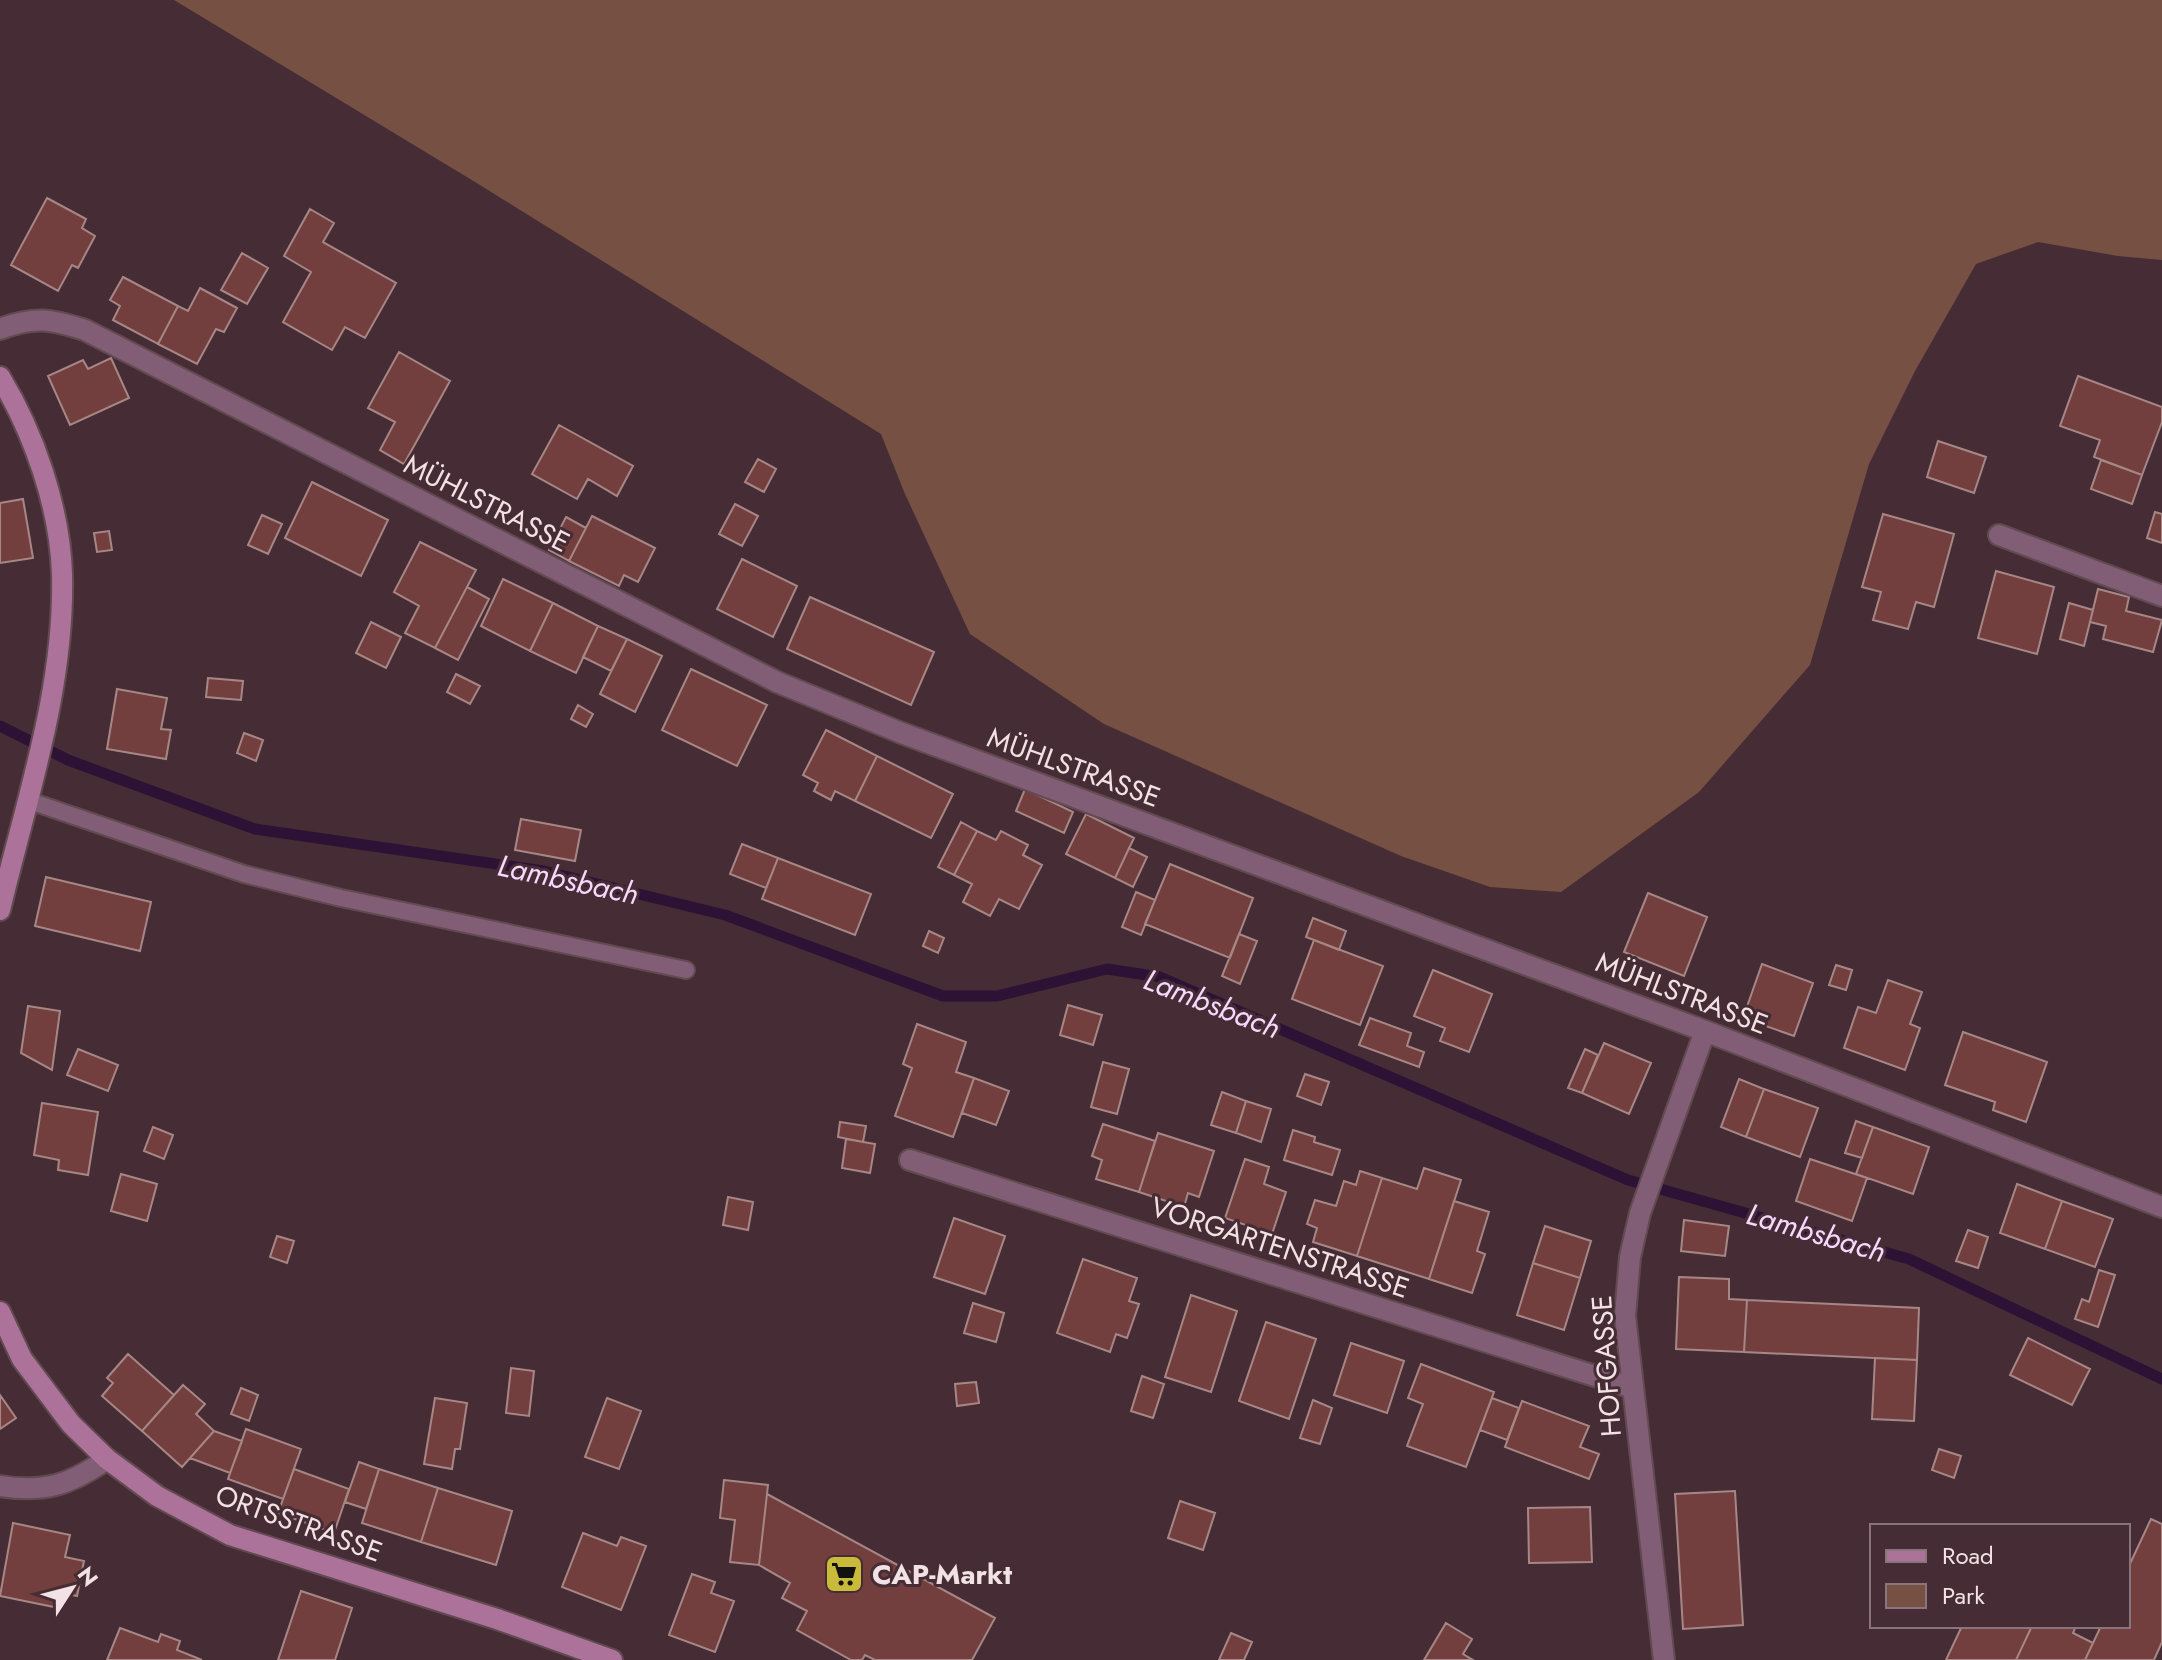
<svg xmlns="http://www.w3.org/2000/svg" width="2162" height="1660" font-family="Jost,sans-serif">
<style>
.green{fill:#765043}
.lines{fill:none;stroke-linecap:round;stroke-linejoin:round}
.stream{stroke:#2e1235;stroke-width:11}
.building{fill:#723e3e;stroke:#a78786;stroke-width:2}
.lane-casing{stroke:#624a51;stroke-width:20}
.street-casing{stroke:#624a51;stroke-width:24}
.secondary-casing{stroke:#624a51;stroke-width:24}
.lane{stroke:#825d76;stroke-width:16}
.street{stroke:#825d76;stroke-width:20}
.secondary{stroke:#ad729a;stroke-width:20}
.labels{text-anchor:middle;stroke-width:6;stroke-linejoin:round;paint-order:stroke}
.street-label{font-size:28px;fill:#f2e2e6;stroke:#462d35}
.poi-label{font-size:28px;font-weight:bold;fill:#f2e2e6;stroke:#462d35;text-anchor:start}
.water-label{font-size:30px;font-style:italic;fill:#f7d8ff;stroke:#462d35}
</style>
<rect width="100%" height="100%" fill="#462d35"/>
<!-- green -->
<path class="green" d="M174,0h1988v260l-44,-4 -80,-14 -62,22 -61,107 -46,93 -59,201 -111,127 -138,100 -71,-5 -89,-31 -297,-132 -134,-90 -65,-140 -24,-60 -401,-249z"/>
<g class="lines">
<!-- stream -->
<path class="stream" d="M0,726l68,34 187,69 289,42 181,44 218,81h54l110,-27 53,8 468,203 281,79 253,120"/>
</g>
<!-- building -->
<path class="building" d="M47,198l39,21 -4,9 13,8 -17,32 -6,-3 -14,26 -47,-26z
M310,209l24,14 -11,19 73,41 -31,55 -20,-11 -13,23 -49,-28 28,-50 -27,-16z
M242,253l26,15 -21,36 -26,-14z
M123,277l55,29 -20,38 -45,-24 7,-14 -10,-6z
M200,288l37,20 -13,24 -8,-3 -19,35 -39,-20 20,-38 10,5z
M399,352l51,29 -46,83 -24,-14 15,-28 -27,-14z
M111,358l18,40 -59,27 -22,-49 35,-16 5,9z
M2078,376l84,31v15l-20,53 -48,-18 6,-17 -40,-14z
M559,425l74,41 -16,30 -29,-17 -11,20 -45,-25z
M1938,441l48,16 -12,36 -47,-16z
M758,459l18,10 -12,23 -19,-10z
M2101,460l41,15 -10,29 -41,-15z
M312,482l76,38 -27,56 -76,-38z
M23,499l10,59 -33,5v-60z
M735,504l23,12 -16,30 -23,-12z
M2155,512l7,2v29l-15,-5z
M1883,514l71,20 -20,73 -18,-5 -8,27 -35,-9 8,-28 -19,-5z
M262,515l20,9 -14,30 -20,-9z
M592,516l63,32 -17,34 -14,-7 -5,11 -50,-25z
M566,517l20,11 -17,33 -20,-11z
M109,531l3,19 -15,2 -3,-19z
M420,542l56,28 -41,78 -30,-15 14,-27 -25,-14z
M742,559l55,27 -24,51 -56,-28z
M1996,571l58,16 -17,67 -59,-16z
M503,579l50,24 -23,48 -49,-25z
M467,587l22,12 -31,61 -23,-12z
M2098,589l31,8 -3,14 36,9 -9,32 -50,-13 3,-13 -16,-4z
M810,597l124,55 -23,53 -124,-56z
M553,603l45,23 -22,47 -46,-22z
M2069,603l24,7 -9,36 -24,-7z
M371,622l30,15 -15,31 -30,-15z
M598,626l29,13 -16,32 -28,-14z
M627,639l35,17 -27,56 -35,-18z
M691,669l76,36 -30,61 -75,-36z
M456,674l24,12 -10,18 -23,-12z
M208,678l35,3 -2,19 -35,-3z
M117,689l50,9 -6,31 10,1 -5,29 -59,-10z
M578,705l15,9 -7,13 -15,-8z
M826,730l51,26 -22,45 -20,-10 -4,9 -17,-9 4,-8 -15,-8z
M244,733l19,7 -7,21 -19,-8z
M877,756l76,38 -22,44 -76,-37z
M1025,789l48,23 -9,21 -48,-22z
M1086,814l48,24 -19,40 -49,-24z
M521,819l60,11 -6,31 -60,-11z
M961,822l16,9 -23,44 -16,-8z
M977,831l19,9 5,-9 27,14 -5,10 19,10 -23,44 -20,-10 -9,17 -27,-14 9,-18 -18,-9z
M742,844l36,14 -12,30 -36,-14z
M1129,848l18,9 -14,30 -18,-9z
M778,858l93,36 -16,41 -93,-36z
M1170,864l83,34 -23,60 -85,-34z
M46,877l105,25 -11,49 -105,-25z
M1136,892l19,8 -14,35 -19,-8z
M1648,893l59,24 -23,59 -60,-24z
M1313,918l33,13 -7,19 -33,-13z
M929,931l15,7 -6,15 -15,-7z
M1239,934l18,7 -17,43 -18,-8z
M1314,940l69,26 -23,59 -68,-26z
M1762,964l51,19 -19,53 -51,-18z
M1836,965l16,5 -6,20 -17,-5z
M1433,970l59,24 -23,58 -29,-11 5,-13 -31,-12z
M1888,980l34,12 -12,32 10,4 -15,42 -61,-22 14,-41 18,6z
M1068,1005l34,10 -9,30 -33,-10z
M28,1006l32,5 -8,59 -31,-17z
M1370,1018l41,15 -4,13 17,6 -5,15 -60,-22z
M917,1024l49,18 -10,30 18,6 -21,59 -58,-21 17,-48 -9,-4z
M1963,1032l84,30 -21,60 -33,-12 2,-8 -50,-17z
M1604,1043l47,20 -22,51 -47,-21z
M78,1049l40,16 -10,26 -41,-16z
M1585,1049l13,6 -16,38 -14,-5z
M1103,1062l26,7 -12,45 -26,-7z
M1305,1074l24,8 -8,23 -24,-9z
M974,1078l35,13 -13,34 -34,-12z
M1739,1079l25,10 -18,48 -25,-10z
M1764,1089l54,19 -18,49 -54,-20z
M1222,1092l24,9 -10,32 -25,-8z
M1246,1101l25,8 -10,33 -25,-9z
M42,1103l56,9 -10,63 -30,-5 1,-10 -25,-5z
M1856,1121l17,6 -11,31 -17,-5z
M840,1122l26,4 -3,16 -25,-5z
M1103,1124l52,17 -16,51 -43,-13 6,-19 -10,-4z
M153,1127l20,8 -9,24 -20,-8z
M1873,1127l56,20 -16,47 -57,-20z
M1293,1130l22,7 -1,5 26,8 -8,25 -48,-15z
M1158,1133l56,18 -15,46 -11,-4 -4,14 -45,-15z
M846,1139l29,5 -5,29 -28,-5z
M1245,1159l24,8 -5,17 22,8 -14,42 -47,-16z
M1810,1159l57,19 -15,43 -56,-20z
M1424,1168l37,12 -32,99 -72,-23 25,-78 35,11z
M1360,1171l22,7 -25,78 -44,-14 4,-14 -10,-4 8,-24 21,6 8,-25 12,4z
M121,1174l36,10 -10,37 -36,-10z
M2017,1184l45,17 -17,48 -45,-16z
M728,1197l25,5 -5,28 -25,-5z
M1454,1201l35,11 -12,39 8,3 -13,39 -43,-14z
M2062,1201l51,18 -18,48 -50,-18z
M954,1218l51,18 -20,58 -51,-17z
M1684,1220l45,6 -4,30 -44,-5z
M1545,1226l46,15 -11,37 -47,-15z
M1968,1230l20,7 -10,31 -22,-7z
M277,1236l17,5 -7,22 -17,-6z
M1083,1259l54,19 -8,23 10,3 -12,34 -11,-4 -6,18 -53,-19z
M1533,1263l47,15 -16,52 -47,-15z
M2099,1270l16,5 -17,52 -23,-8 7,-20 7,3z
M1679,1277l50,2v20l18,1 -3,52 -68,-3z
M1191,1295l46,16 -26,81 -46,-15z
M1747,1300l172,8 -2,52 -173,-8z
M973,1303l31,10 -8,29 -32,-9z
M1266,1322l50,17 -27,80 -50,-18z
M2028,1338l62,31 -18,36 -62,-30z
M1351,1343l53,18 -17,52 -53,-18z
M128,1354l46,41 -32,36 -40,-35 11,-13 -6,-5z
M1875,1358l42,2 -3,61 -42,-2z
M1421,1364l73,28 -28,75 -59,-21 16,-42 -15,-6z
M511,1368l23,3 -5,45 -23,-3z
M1142,1376l22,8 -11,34 -22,-7z
M976,1382l3,21 -22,3 -2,-22z
M183,1385l22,19 -9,10 18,17 -32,36 -40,-36z
M241,1388l17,7 -9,26 -18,-7z
M0,1395l16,23 -16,11z
M435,1398l32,5 -7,46h-5l-3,20 -28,-5z
M607,1398l34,13 -22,58 -34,-12z
M1492,1398l27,10 -12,32 -27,-10z
M1313,1400l19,8 -12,36 -20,-6z
M1522,1401l67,25 -9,21 19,7 -10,25 -84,-32z
M246,1429l55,20 -18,50 -55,-20z
M214,1431l28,10 -12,32 -40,-15z
M1939,1449l22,7 -7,22 -22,-8z
M359,1462l20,7 -13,40 -21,-7z
M294,1469l55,20 -15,44 -56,-20z
M379,1469l59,19 -17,54 -59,-19z
M724,1480l44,5 -9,80 -29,-3 5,-42 -15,-2z
M438,1488l74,23 -16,54 -75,-23z
M1735,1491l8,134 -60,4 -8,-135z
M767,1494l228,124 -23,42h-97l-10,-5 -3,5h-11l-54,-30 10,-19 -25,-13 8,-15 -31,-18z
M1180,1501l35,12 -12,37 -35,-12z
M1590,1507l2,55 -63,1 -1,-55z
M2151,1519l11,5v118l-8,18h-69l16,-34h27v-58z
M13,1523l57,12 -5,22 19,4 -7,35 -19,-4 -4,15 -54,-11z
M583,1533l34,13 4,-9 25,9 -25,64 -59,-23z
M692,1574l23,8 -4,11 23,8 -19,51 -46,-17z
M301,1591l51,17 -17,52h-57z
M1446,1623l26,16 -9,15 10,6h-49z
M1962,1626h70l-16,34h-70z
M2032,1626h44l-3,7 20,10 -8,17h-69z
M120,1628l38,14 3,-8 19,7 -3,9 25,10h-95z
M1231,1633l21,9 -8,18h-25z"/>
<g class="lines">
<defs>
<path id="lane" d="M27,800l217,74 97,24 345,72"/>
<path id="street" d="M0,329c34,-13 51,-10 85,1l692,352 122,50 806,299 457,176
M1999,535l163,61
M910,1160l723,228
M0,1486c44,7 70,-1 107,-27
M1664,1660l-39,-344 5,-59 10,-44 65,-182"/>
<path id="secondary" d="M0,377c34,56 60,131 62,197 3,115 -36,226 -62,336
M0,1312l22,47 49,65 36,35 50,37 73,39 267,84 115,41"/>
</defs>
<!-- lane casing -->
<use href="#lane" class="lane-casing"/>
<!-- street casing -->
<use href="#street" class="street-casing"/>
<!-- secondary casing -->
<use href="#secondary" class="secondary-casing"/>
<!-- lane -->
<use href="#lane" class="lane"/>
<!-- street -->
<use href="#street" class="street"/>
<!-- secondary -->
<use href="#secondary" class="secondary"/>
</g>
<!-- icons -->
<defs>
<symbol id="supermarket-square" viewBox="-11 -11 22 22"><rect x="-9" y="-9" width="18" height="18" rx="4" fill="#caba39" stroke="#462d35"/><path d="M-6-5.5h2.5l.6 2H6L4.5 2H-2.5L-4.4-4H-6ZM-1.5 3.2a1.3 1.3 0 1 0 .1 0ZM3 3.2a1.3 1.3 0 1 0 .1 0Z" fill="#111"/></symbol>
</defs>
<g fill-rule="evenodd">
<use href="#supermarket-square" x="822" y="1552" width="44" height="44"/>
</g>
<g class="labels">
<!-- street labels -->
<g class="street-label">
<text transform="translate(487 503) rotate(27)" y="10">MÜHLSTRASSE</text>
<text transform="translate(1074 767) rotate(20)" y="10">MÜHLSTRASSE</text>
<text transform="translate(1682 993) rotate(21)" y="10">MÜHLSTRASSE</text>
<text transform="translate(1280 1247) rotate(18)" y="10">VORGARTENSTRASSE</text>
<text transform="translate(1606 1366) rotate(-94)" y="10">HOFGASSE</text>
<text transform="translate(299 1523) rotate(20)" y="10">ORTSSTRASSE</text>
</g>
<!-- poi labels -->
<g class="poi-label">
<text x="872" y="1584">CAP-Markt</text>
</g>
<!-- water labels -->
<g class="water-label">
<text transform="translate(568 880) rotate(12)" y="10">Lambsbach</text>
<text transform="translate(1212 1004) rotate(21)" y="10">Lambsbach</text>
<text transform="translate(1816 1233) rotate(16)" y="10">Lambsbach</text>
</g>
</g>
<!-- legend -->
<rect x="1870" y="1524" width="260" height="104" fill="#462d35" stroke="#8b757c" stroke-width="2"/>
<rect x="1886" y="1550" width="40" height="12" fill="#ad729a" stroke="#8b757c" stroke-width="2"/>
<text x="1942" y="1564" font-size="24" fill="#f2e2e6">Road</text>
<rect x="1886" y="1584" width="40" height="24" fill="#765043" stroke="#8b757c" stroke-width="2"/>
<text x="1942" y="1604" font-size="24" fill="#f2e2e6">Park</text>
<!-- north arrow -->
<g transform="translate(72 1588) rotate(54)" stroke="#462d35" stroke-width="6" paint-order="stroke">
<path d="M0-6L14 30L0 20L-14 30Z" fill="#f2e2e6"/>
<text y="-12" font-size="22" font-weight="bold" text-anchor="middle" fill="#f2e2e6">N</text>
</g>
</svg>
